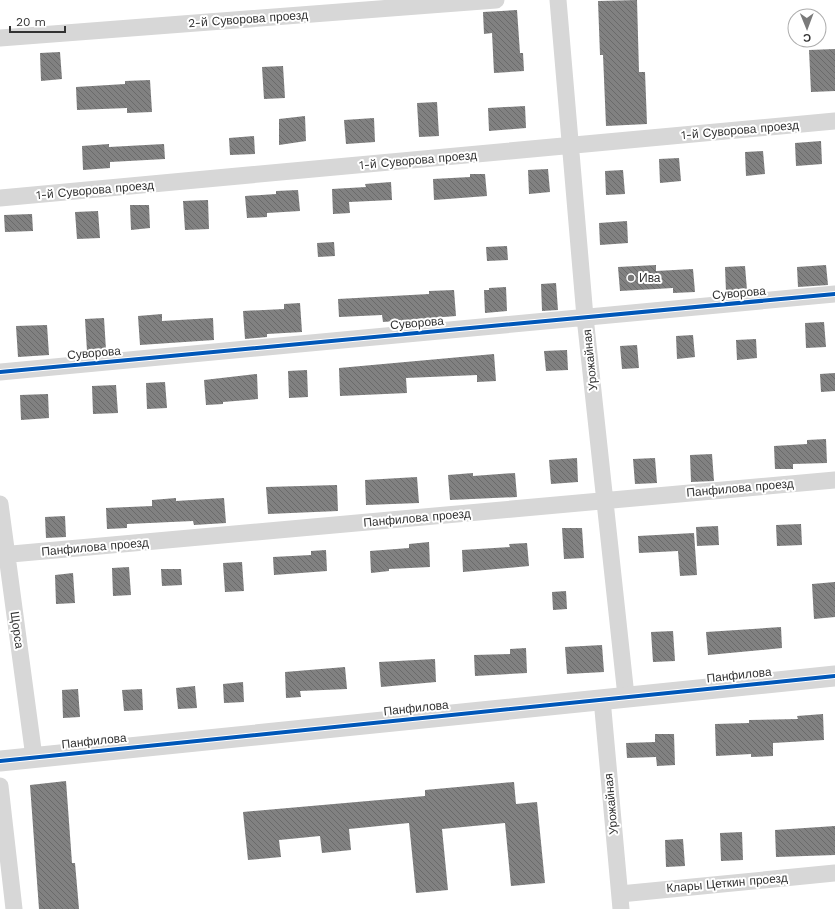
<svg xmlns="http://www.w3.org/2000/svg" width="835" height="909" font-family="'Work Sans',sans-serif">
<style>
.building{fill:url(#building-back-hatch)}
.lines{fill:none;stroke-linecap:round;stroke-linejoin:round}
.minor{stroke:#d7d7d7;stroke-width:17}
.tertiary{stroke:#d7d7d7;stroke-width:21}
.cycleway-casing{stroke:#fff;stroke-width:6}
.cycleway{stroke:#0057b8;stroke-width:4}
.poi-dot{fill:#7a7a7a;stroke:#fff;stroke-width:1.5}
.labels{text-anchor:middle;stroke-width:4;stroke-linejoin:round;paint-order:stroke}
.street-label{font-size:12px;fill:#333;stroke:#fff}
.poi-label{font-size:12px;fill:#333;stroke:#fff;text-anchor:start}
</style>
<defs>
<pattern id="building-back-hatch" width="6" height="6" patternUnits="userSpaceOnUse"><rect width="6" height="6" fill="#818181"/><path d="M-1 5l2 2M0 0l6 6M5-1l2 2" fill="none" stroke="#6a6a6a"/></pattern>
</defs>
<rect width="100%" height="100%" fill="#fff"/>
<!-- building -->
<path class="building" d="M637,0l2,72h6l2,52 -41,2 -3,-71h-3l-2,-54z
M517,10l3,43h3l1,18 -30,2 -2,-40 -8,1 -1,-22z
M835,49v42l-24,1 -2,-42z
M60,52l2,27 -21,2 -1,-28z
M283,66l2,32 -21,1 -2,-32z
M150,80l2,32 -25,1v-5l-50,2 -1,-23 49,-3v-3z
M437,102l2,34 -20,1 -2,-34z
M525,106l1,22 -37,3 -1,-23z
M305,116l1,25 -27,4v-26z
M374,118l1,24 -29,2 -2,-24z
M254,136l1,18 -25,1 -1,-17z
M821,141l1,23 -26,2 -1,-23z
M109,144v3l55,-3 1,15 -55,3v6l-27,2 -1,-24z
M763,151l2,23 -19,2 -1,-24z
M679,158l2,23 -21,2 -1,-24z
M548,169l2,23 -21,2 -1,-24z
M623,170l2,24 -19,1 -1,-24z
M470,174h15l2,22 -53,4 -1,-21 37,-2z
M391,182l1,18 -43,2 1,11 -17,1 -1,-25 34,-2 -1,-3z
M298,190l2,21 -33,2v4l-20,1 -2,-22 31,-2v-3z
M208,200l1,29 -24,1 -2,-29z
M130,205h19l1,23 -19,2z
M98,211l2,27 -23,1 -2,-27z
M32,214l1,17 -28,1 -1,-17z
M627,221l1,22 -28,2 -1,-22z
M334,242l1,14 -17,1 -1,-14z
M507,246l1,14 -21,1 -1,-14z
M656,265v6l37,-2 2,23 -22,1v-5l-53,3 -2,-24z
M826,265l2,20 -30,2 -1,-20z
M745,266l2,24 -21,2 -1,-25z
M556,283l2,27 -16,1 -1,-27z
M506,287l1,24 -22,2 -1,-23h5v-2z
M454,290l2,26 -73,6 -1,-7 -43,2 -1,-18 91,-5v-3z
M300,303l2,29 -35,2v3l-22,2 -2,-28 41,-2v-5z
M162,314v7l51,-3 1,22 -74,5 -2,-29z
M104,318l2,32 -19,1 -2,-32z
M824,322l2,25 -20,1 -1,-25z
M47,325l2,30 -31,2 -2,-31z
M693,335l2,22 -18,2 -1,-23z
M756,339l1,19 -20,2 -1,-20z
M637,345l2,23 -17,1 -2,-23z
M567,350l1,20 -22,1 -2,-20z
M494,354l2,27 -19,1v-7l-71,3 1,15 -67,3 -1,-28z
M307,370l1,27 -19,1 -1,-27z
M835,373v18l-14,1 -1,-18z
M257,374l1,25 -35,3v2l-17,1 -2,-25z
M165,382l2,26 -20,1 -1,-26z
M116,385l2,28 -25,1 -1,-28z
M48,394l1,24 -28,2 -1,-25z
M826,439l1,24 -34,1v5h-18l-1,-23 33,-2v-4z
M712,454l2,27 -23,1 -1,-27z
M577,458l1,24 -27,2 -2,-24z
M655,458l2,25 -22,1 -2,-25z
M473,473v3l42,-3 2,24 -67,3 -2,-25z
M417,477l2,26 -53,2 -1,-25z
M337,485l1,26 -70,3 -2,-27z
M176,498v3l48,-3 2,25 -32,2 -1,-4 -66,3v4l-20,1 -1,-21 46,-2v-6z
M65,516l1,21 -20,1 -1,-21z
M801,524l1,21 -25,1 -1,-21z
M718,526l1,19 -22,1 -1,-19z
M562,528h20l2,30 -20,1z
M694,533l3,42 -17,1 -2,-25 -39,2 -1,-17z
M429,542l1,25 -41,2v2l-18,2 -1,-22 39,-3v-4z
M527,543l2,23 -66,6 -1,-22 48,-3 -1,-3z
M326,550l1,21 -53,4 -1,-18 38,-2v-4z
M242,562l2,29 -19,1 -2,-29z
M129,567l2,28 -18,1 -1,-28z
M161,569h20l1,16 -20,1z
M73,573l2,30 -19,1 -1,-29z
M835,582v35l-21,2 -2,-35z
M566,591l1,18 -14,1 -1,-18z
M781,627l1,21 -74,7 -2,-23z
M673,631l2,30 -22,1 -2,-30z
M602,645l2,27 -37,2 -2,-27z
M526,648l1,25 -52,3 -1,-21 36,-1v-5z
M435,659l1,23 -55,5 -2,-25z
M345,667l2,22 -47,2 1,6 -15,1 -1,-26z
M243,682l1,20 -20,1 -1,-19z
M195,686l2,22 -19,1 -2,-21z
M78,689l2,28 -17,1 -1,-28z
M142,689l1,21 -19,1 -2,-21z
M823,714l1,26 -51,3v13l-22,1v-3l-35,2 -1,-32 34,-1v-3l49,-1 -1,-3z
M655,734h19l1,31 -18,1 -1,-9 -29,1 -1,-15 29,-1z
M66,781l6,82h3l4,46h-40l-9,-124z
M514,782l2,22 21,-2 8,81 -34,3 -6,-63 -63,6 6,61 -32,3 -7,-70 -60,6 2,21 -29,3 -2,-17 -41,4 2,17 -33,3 -5,-48 182,-16v-6z
M835,826v29l-59,2 -1,-27z
M742,832l1,28 -22,1 -1,-28z
M683,839l2,27 -19,1 -1,-27z"/>
<g class="lines">
<!-- minor -->
<path class="minor" d="M558,0l27,317 41,379
M0,38l496,-38
M0,198l835,-77
M0,372l835,-78
M0,504l34,253
M0,555l835,-75
M602,699l19,210
M0,786l14,123
M620,894l215,-21"/>
<!-- tertiary -->
<path class="tertiary" d="M0,761l835,-85"/>
<defs>
<path id="cycleway" d="M0,372l835,-78
M0,761l835,-85"/>
</defs>
<!-- cycleway casing -->
<use href="#cycleway" class="cycleway-casing"/>
<!-- cycleway -->
<use href="#cycleway" class="cycleway"/>
</g>
<!-- markers -->
<circle class="poi-dot" cx="631" cy="278" r="4"/>
<g class="labels">
<!-- street labels -->
<g class="street-label">
<text transform="translate(248 19) rotate(-4)" y="4">2-й Суворова проезд</text>
<text transform="translate(740 130) rotate(-5)" y="4">1-й Суворова проезд</text>
<text transform="translate(418 160) rotate(-5)" y="4">1-й Суворова проезд</text>
<text transform="translate(95 190) rotate(-5)" y="4">1-й Суворова проезд</text>
<text transform="translate(739 293) rotate(-5)" y="4">Суворова</text>
<text transform="translate(417 323) rotate(-5)" y="4">Суворова</text>
<text transform="translate(94 353) rotate(-5)" y="4">Суворова</text>
<text transform="translate(590 360) rotate(-96)" y="4">Урожайная</text>
<text transform="translate(740 488) rotate(-5)" y="4">Панфилова проезд</text>
<text transform="translate(417 518) rotate(-5)" y="4">Панфилова проезд</text>
<text transform="translate(95 547) rotate(-5)" y="4">Панфилова проезд</text>
<text transform="translate(17 630) rotate(82)" y="4">Щорса</text>
<text transform="translate(739 675) rotate(-6)" y="4">Панфилова</text>
<text transform="translate(416 708) rotate(-6)" y="4">Панфилова</text>
<text transform="translate(94 741) rotate(-6)" y="4">Панфилова</text>
<text transform="translate(611 804) rotate(-95)" y="4">Урожайная</text>
<text transform="translate(727 883) rotate(-5)" y="4">Клары Цеткин проезд</text>
</g>
<!-- poi labels -->
<g class="poi-label">
<text x="639" y="282">Ива</text>
</g>
</g>
<!-- north arrow -->
<g transform="translate(807 28) rotate(179)"><circle r="19" fill="#ffffff" stroke="#adadad"/>
<path d="M0-3L7 15L0 10L-7 15Z" fill="#7a7a7a"/>
<text y="-6" font-size="11" font-weight="bold" text-anchor="middle" fill="#333333">С</text>
</g>
<!-- scale -->
<path d="M10 26v6h55v-6" fill="none" stroke="#333333" stroke-width="2"/>
<text x="16" y="26" font-size="12" fill="#333333" stroke="#ffffff" stroke-width="3" paint-order="stroke">20 m</text>
</svg>
